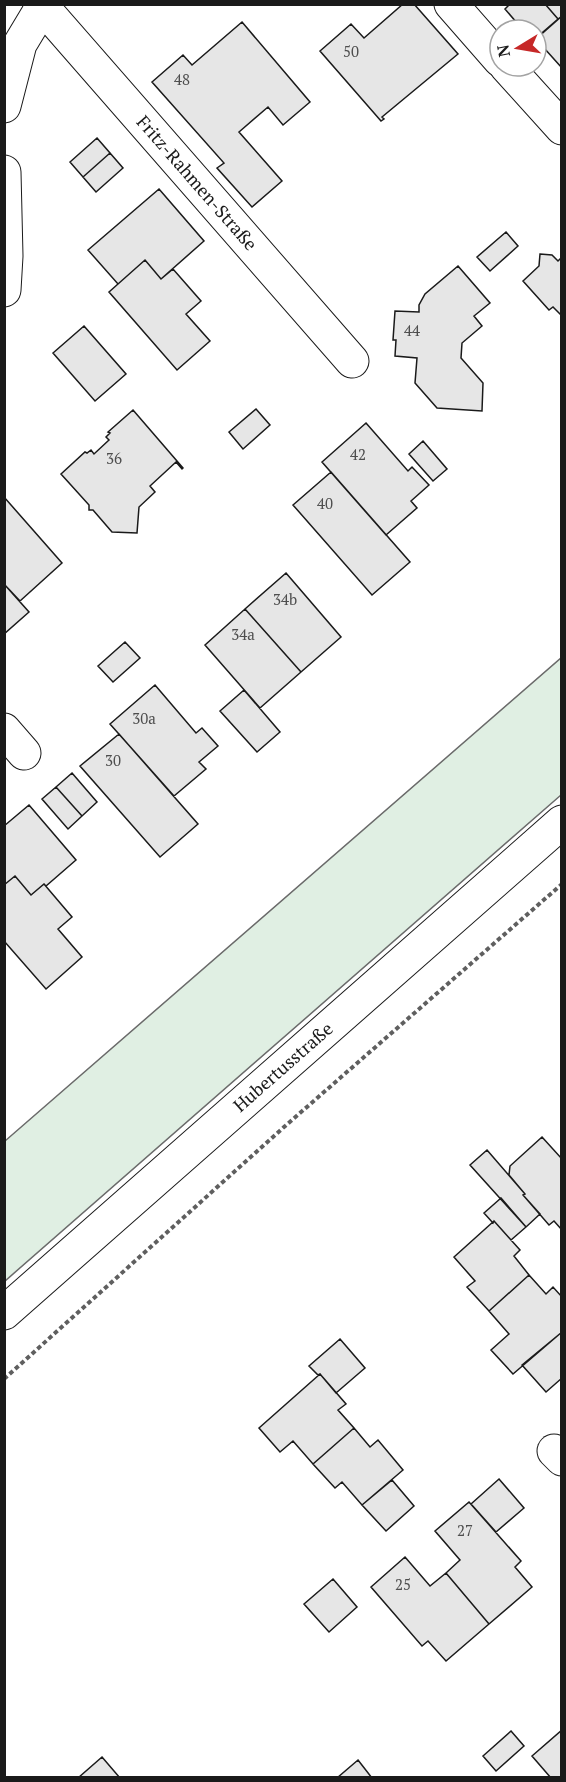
<svg xmlns="http://www.w3.org/2000/svg" width="566" height="1782" font-family="'PT Serif',serif">
<style>
.green{fill:#e0efe3;stroke:#6a6a6a;stroke-width:1.5}
.building{fill:#e6e6e6;stroke:#1a1a1a;stroke-width:1.5}
.lines{fill:none;stroke-linecap:round;stroke-linejoin:round}
.minor-casing{stroke:#1a1a1a;stroke-width:35}
.major-casing{stroke:#1a1a1a;stroke-width:35}
.path{stroke:#5f5f5f;stroke-width:4;stroke-dasharray:4.5 3;stroke-linecap:butt}
.minor{stroke:#fff;stroke-width:33}
.major{stroke:#fff;stroke-width:33}
.labels{text-anchor:middle;stroke-width:4.5;stroke-linejoin:round;paint-order:stroke}
.number-label{font-size:15px;fill:#4d4d4d}
.street-label{font-size:18px;fill:#1a1a1a;stroke:#fff}
</style>
<rect width="100%" height="100%" fill="#fff"/>
<!-- green -->
<path class="green" d="M561,658v137l-556,486v-140z"/>
<!-- building -->
<path class="building" d="M403,4h11l44,50 -76,63 2,2 -3,2 -61,-70 31,-27 13,14z
M510,4h35l13,15 -22,19v-8h-13l-18,-21z
M545,4h17v12l-4,3z
M562,16v52l-26,-29z
M242,22l68,80 -27,23 -15,-18 -29,25 43,49 -30,26 -35,-39 7,-5 -72,-81 31,-27 9,10z
M97,138l13,15 -27,24 -13,-15z
M110,153l13,15 -27,24 -13,-15z
M159,189l45,52 -43,38 -16,-19 -27,24 -30,-34z
M506,232l12,14 -28,25 -13,-14z
M540,254l12,1 6,6 4,-4v59l-9,-9 -4,3 -26,-29 16,-15z
M145,260l16,19 12,-10 28,32 -15,13 24,27 -33,29 -68,-78z
M458,266l32,37 -16,13 8,10 -20,17 -1,15 22,25 -1,28 -45,-3 -22,-25 2,-25 -22,-2 1,-16h-3l2,-29 24,1v-7l6,-11z
M84,326l42,48 -31,27 -42,-48z
M256,409l14,16 -27,24 -14,-17z
M133,410l50,58 -1,1 -6,-7 -26,24 5,6 -16,15 -2,26 -25,-1 -19,-22h-4v-5l-28,-31 24,-22 2,1 4,-3 3,4 15,-14 -3,-3 4,-4 -2,-1z
M366,423l42,48 4,-4 17,18 -18,16 6,7 -31,27 -64,-73z
M423,441l24,28 -14,12 -24,-27z
M331,472l79,90 -38,33 -79,-90z
M4,497l58,66 -42,38 -16,-17z
M286,573l55,64 -40,35 -56,-63z
M4,584l25,28 -25,22z
M245,609l56,63 -41,36 -55,-63z
M125,642l15,16 -27,24 -15,-16z
M155,685l41,48 6,-5 16,18 -19,16 7,7 -32,27 -64,-72z
M244,690l36,42 -23,20 -37,-41z
M119,734l79,90 -38,33 -80,-91z
M72,773l25,29 -15,14 -26,-29z
M56,787l26,29 -14,13 -26,-30z
M29,805l47,55 -30,26 -2,-2 -13,11 -16,-19 -11,9v-59z
M15,876l16,19 13,-11 28,33 -14,12 24,28 -36,32 -42,-48v-56z
M542,1137l20,22v71l-8,-9 -5,4 -26,-30 2,-1 -16,-19 1,-9z
M487,1150l38,44 -2,1 17,19 -14,13 -56,-62z
M501,1198l25,29 -15,13 -17,-19 -1,2 -9,-10z
M494,1221l26,29 -6,6 15,19 -40,36 -22,-24 8,-6 -21,-24z
M529,1275l17,19 7,-7 9,10v35l-49,42 -22,-24 18,-16 -20,-23z
M562,1332v46l-16,14 -24,-27z
M340,1339l25,29 -29,25 -16,-19 -2,1 -9,-9z
M320,1374l26,30 -8,6 16,18 -41,36 -20,-23 -13,11 -21,-24z
M354,1428l16,19 8,-7 25,30 -41,35 -20,-23 -7,6 -22,-24z
M499,1479l25,29 -28,24 -25,-28z
M392,1480l22,26 -28,25 -24,-26z
M469,1502l52,59 -6,6 17,20 -43,37 -43,-51 14,-13 -25,-29z
M405,1557l25,29 16,-13 43,51 -43,37 -18,-20 -6,5 -51,-59z
M333,1579l24,28 -28,25 -25,-28z
M562,1730v48h-11l-19,-22z
M511,1731l13,15 -28,25 -13,-15z
M102,1757l18,21h-42z
M358,1760l14,18h-35z"/>
<g class="lines">
<defs>
<g id="minor">
<path id="s1" d="M40,4l312,357"/>
<path d="M451,4l49,56"/>
<path d="M506,66l56,62"/>
<path d="M4,106l16,-62 24,-40"/>
<path d="M4,172l2,84 -2,34"/>
<path d="M4,730l20,23"/>
<path d="M554,1451l8,8"/>
</g>
<g id="major">
<path id="s2" d="M4,1313l558,-491"/>
</g>
</defs>
<!-- minor casing -->
<use href="#minor" class="minor-casing"/>
<!-- major casing -->
<use href="#major" class="major-casing"/>
<!-- path -->
<path class="path" d="M4,1379l280,-252 278,-243"/>
<!-- minor -->
<use href="#minor" class="minor"/>
<!-- major -->
<use href="#major" class="major"/>
</g>
<g class="labels">
<!-- number labels -->
<g class="number-label">
<text x="351" y="57">50</text>
<text x="182" y="85">48</text>
<text x="412" y="336">44</text>
<text x="358" y="460">42</text>
<text x="114" y="464">36</text>
<text x="325" y="509">40</text>
<text x="285" y="605">34b</text>
<text x="243" y="640">34a</text>
<text x="144" y="724">30a</text>
<text x="113" y="766">30</text>
<text x="465" y="1536">27</text>
<text x="403" y="1590">25</text>
</g>
<!-- street labels -->
<g class="street-label">
<text dy="6" stroke="none"><textPath href="#s1" startOffset="238">Fritz-Rahmen-Straße</textPath></text>
<text dy="6" stroke="none"><textPath href="#s2" startOffset="372">Hubertusstraße</textPath></text>
</g>
</g>
<!-- border -->
<rect width="566" height="1782" fill="none" stroke="#1a1a1a" stroke-width="12"/>
<!-- north arrow -->
<g transform="translate(518 48) rotate(259)"><circle r="28" fill="#ffffff" stroke="#a3a3a3" stroke-width="1.5"/>
<path d="M0-4.5L10 22L0 15L-10 22Z" fill="#c62828"/>
<text y="-9" font-size="16" font-weight="bold" text-anchor="middle" fill="#1a1a1a">N</text>
</g>
</svg>
